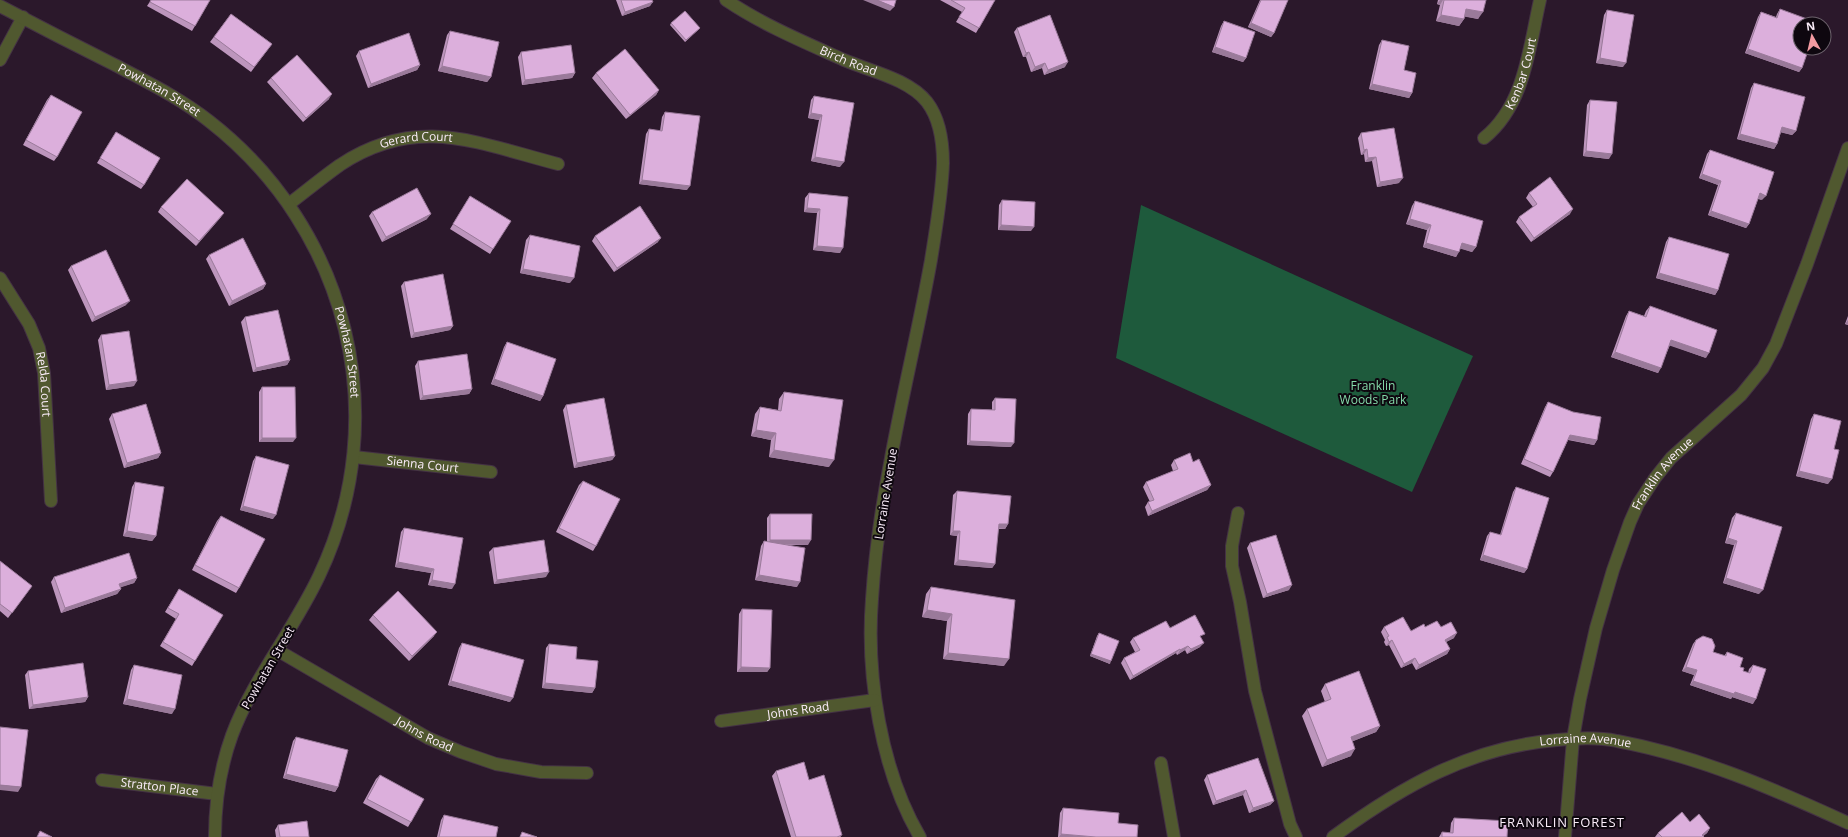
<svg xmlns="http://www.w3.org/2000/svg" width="1848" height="837" font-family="'Open Sans',sans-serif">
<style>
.forest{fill:#1e5a3c}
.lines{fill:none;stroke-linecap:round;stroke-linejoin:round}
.minor-casing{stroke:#443244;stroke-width:14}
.tertiary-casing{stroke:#443244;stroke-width:14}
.minor{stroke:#50582f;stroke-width:12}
.tertiary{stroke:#50582f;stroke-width:12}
.wall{fill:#bd96bd}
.shaded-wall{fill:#9a7a9a}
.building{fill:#dcafdc;stroke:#9a7a9a}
.labels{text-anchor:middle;stroke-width:4;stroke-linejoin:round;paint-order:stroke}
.street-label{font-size:12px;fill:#fbedfa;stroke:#0e070f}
.park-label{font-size:12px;fill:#85dbaa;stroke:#0e070f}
.neighbourhood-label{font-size:13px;letter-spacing:1px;fill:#fbedfa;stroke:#0e070f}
</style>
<rect width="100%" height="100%" fill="#2b182b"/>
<!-- forest -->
<path class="forest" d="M1141,205l332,151 -61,136 -296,-134z"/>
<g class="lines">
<defs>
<g id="minor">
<path id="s1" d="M726,0c37,25 78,42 118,60 26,11 65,19 83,42 13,17 16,40 16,61 -1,32 -7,65 -12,97 -12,67 -28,132 -40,198 -9,46 -16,94 -19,141 -6,76 9,172 48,238"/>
<path d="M0,60l23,-43"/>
<path id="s2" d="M1484,138c41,-33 45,-90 56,-138"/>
<path id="s3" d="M289,204c17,-13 34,-27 51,-39 77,-51 137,-22 218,-1"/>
<path id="s4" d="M0,278l29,46 10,24 5,25 7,128"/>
<path id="s5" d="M354,457l137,15"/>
<path d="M1238,513l-6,33v20l8,36 15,89 35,133 6,13"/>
<path id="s6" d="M277,650l151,88 33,14 35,12 45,8 46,1"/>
<path id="s7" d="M721,721l154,-21"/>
<path d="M1161,763l13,74"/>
<path id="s8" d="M102,780l115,14"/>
<path id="s9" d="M1333,837c68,-50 137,-90 224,-97 20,-2 41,-3 60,1 81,15 157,48 231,82"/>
<path id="s10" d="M1565,837l8,-98 7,-40 16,-71 17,-58 17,-48 8,-18 17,-26 16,-20 70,-63 22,-27 13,-24 31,-80 41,-116"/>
</g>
<g id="tertiary">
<path id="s11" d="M0,6c38,20 77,40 115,59 32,17 65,33 94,56 139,108 186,295 110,455 -26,55 -66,103 -87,159 -12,33 -17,67 -17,102"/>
</g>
</defs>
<!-- minor casing -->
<use href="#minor" class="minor-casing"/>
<!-- tertiary casing -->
<use href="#tertiary" class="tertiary-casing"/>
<!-- minor -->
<use href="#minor" class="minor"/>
<!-- tertiary -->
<use href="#tertiary" class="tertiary"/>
</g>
<!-- wall -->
<path class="wall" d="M151,0h59l-18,31 -45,-25z
M616,0h36l-2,6 -28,10z
M940,0h55l-19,33 -20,-11 6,-10z
M1260,0h28l-14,33 -3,4 -23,-10z
M1438,0h48l-8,19 -14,-3v3l-5,7 -23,-5 4,-16 -3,-1z
M1780,9l22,59 -3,4 -54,-19 13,-36 3,-5 15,5 1,-3z
M1607,10l16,57 -27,-4 8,-48z
M231,14l41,30 -21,28 -41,-30z
M1224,21l22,37 -3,4 -31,-10 9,-26z
M671,23l29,5 -2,2 -13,12 -15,-17z
M1017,28l48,39 -21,8 -2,-7 -11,4 -5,-15h-3l-9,-25z
M450,31l41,46 -4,5 -49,-11 9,-36z
M1382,40l22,30 8,23 -3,5 -40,-9 10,-44z
M359,51l61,14 -3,5 -49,18 -12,-32z
M521,52l54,21 -3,5 -50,7 -4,-28z
M596,73l63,17 -3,5 -30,24 -34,-41z
M271,78l58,21 -26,23 -36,-40z
M1754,83l42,48 -4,4 -11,-3 -4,12 -3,5 -37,-10 14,-51z
M51,95l6,62 -3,4 -31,-16 24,-45z
M814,96l26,71 -29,-6 8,-41 -11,-2 3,-18z
M1590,100l19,59 -26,-3 4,-51z
M665,112l22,78 -48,-6 7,-50 3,-5 11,2 2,-14z
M116,132l28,53 -3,4 -44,-26z
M1361,133l38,50 -22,4 -5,-26 -7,1 -1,-8 -3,1 -3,-17z
M1710,150l52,50 -4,-1 -9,25 -3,4 -38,-13 10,-30 -19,-7 8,-24z
M809,193l39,4 -8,56 -27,-3 4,-37 -13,-1 1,-14z
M1529,193l41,21 -39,28 -15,-20 3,-5 14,-10 -7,-9z
M1002,200l29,31 -33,-1 1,-25z
M467,201l26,48 -3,5 -40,-25z
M1415,201l61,46 -4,5 -12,-4 -4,9 -33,-10 4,-17 -21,-6 6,-18z
M161,207l60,10 -25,29 -38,-34z
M372,212l55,7 -45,23 -13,-26z
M530,235l40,48 -50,-10 6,-33z
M595,236l63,6 -44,30 -22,-31z
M1669,237l49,53 -3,5 -59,-17 10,-36z
M209,255l57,29 -3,5 -34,17 -23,-47z
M71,266l55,39 -34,17 -24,-52z
M404,282l49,44 -3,4 -39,8 -10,-52z
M1650,306l56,52 -36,-13 -12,28 -47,-16 15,-41 3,-5 15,5 2,-5z
M1848,316v9l-3,-1z
M245,317l45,43 -3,5 -34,7 -12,-50z
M101,335l33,51 -28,4 -8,-50z
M507,342l36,54 -3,5 -49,-17 13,-37z
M418,361l54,28 -3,5 -49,6 -5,-34z
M262,387l31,55h-34v-50z
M784,392l45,75 -60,-10 2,-17 -20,-4 4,-22 5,-7 18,3 1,-11z
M995,398l16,49 -44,-2 1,-31 3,-5 21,1v-8z
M1548,402l49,38 -3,5 -26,-5 -15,32 -3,5 -29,-13 24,-57z
M566,405l49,51 -3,4 -38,8 -11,-58z
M112,414l49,39 -3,5 -34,10 -15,-49z
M1814,414l20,35 -6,35 -32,-8 15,-57z
M256,456l17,63 -33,-9 13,-49z
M1174,460l19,2 18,23 -4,5 -59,26 -3,-9 3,-5h2l-7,-15 3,-5 27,-11 -2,-6z
M583,481l13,65 -3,5 -37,-19 23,-47z
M135,482l21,54 -4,5 -29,-5 9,-49z
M1516,487l11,82 -3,4 -44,-13 7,-24 3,-4 10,3 13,-43z
M957,491l51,33 -3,5h-7l-3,35 -3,4 -38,-3 3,-29 -7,-1 3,-40z
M1736,513l23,81 -36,-11 11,-38 -9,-2 7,-25z
M770,514l38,31h-21l10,42 -42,-7 6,-34 3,-5h3v-23z
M221,516l18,72 -3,5 -44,-23 25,-49z
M404,528l48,61 -24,-4 3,-12 -36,-6 6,-35z
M1250,543l39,47 -26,8 -16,-50z
M493,548l53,29 -52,7 -5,-32z
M0,561l32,25 -24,32 -8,-7z
M54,577l83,1 -3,5 -14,4 1,2 -4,5 -56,19 -10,-31z
M931,587l73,79 -61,-7 4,-38 -25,-4 4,-23z
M179,589l16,72 -3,5 -32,-20 16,-27 -11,-7z
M742,609l28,59 -3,4h-30l2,-58z
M373,615l61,21 -25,25 -40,-41z
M1384,627l27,4 14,-4h16l13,11 -8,4 4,7 -3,5 -31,16 -4,-7 -11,5 -12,-23 -3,1 -2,-4 1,-2 -4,-8z
M1170,628l32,11 -2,8 -13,7 -2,-4 -8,5 -1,-2 -46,27 -9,-17 3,-5 11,-6 -5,-10 3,-4z
M1099,633l11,31 -20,-8 7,-20z
M1696,640l17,12 11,4 3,-4 13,15 3,4 5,2 1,-4 4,-4v39l-21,-7 -1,2 -41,-14 4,-10 -12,-4 11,-27z
M462,643l48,59 -62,-17 11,-37z
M549,644l27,15 19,29 -3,5 -50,-5 4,-40z
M134,665l38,49 -49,-10 8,-34z
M28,671l60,26 -3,5 -56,7 -4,-34z
M1325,684l55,42 -4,6 -23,9 -2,15 -29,11 -20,-51 5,-7 18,-7 -4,-11z
M296,737l42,50 -3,5 -52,-14 10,-37z
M776,771l33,9 32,57h-50l-19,-61z
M380,775l31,47 -3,5 -45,-24 13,-24z
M1207,775l67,26 -4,4 -21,8 -6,-18 -30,10 -9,-25z
M1063,808l55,15 19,14h-79l2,-24z
M444,815l52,22h-59l4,-17z
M1454,818l53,19h-68l3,-5 8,1 1,-10z
M1690,822l20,6 -3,5 -4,3 1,1h-49l3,-4z
M278,825l31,12h-33l-1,-7z"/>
<!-- shaded-wall -->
<path class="shaded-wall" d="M863,0h14l17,7 -4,4z
M1440,0h3l-3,5 -3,-1z
M653,2l-3,4 -28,10 3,-4z
M1466,9l17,3 -5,7 -17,-3z
M1441,15l23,4 -5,7 -23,-5z
M1251,23l23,10 -3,4 -23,-10z
M700,28l-2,2 -13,12 1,-2z
M1215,47l31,11 -3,4 -31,-10z
M1748,49l54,19 -3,4 -54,-19z
M1029,52l-3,5h-3l3,-4z
M1600,58l26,5 -3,4 -27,-4z
M1068,62l-3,5 -21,8 4,-5z
M1045,63l-3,5 -11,4 4,-5z
M420,65l-3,5 -49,18 3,-4z
M442,66l49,11 -4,5 -49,-11z
M575,73l-3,5 -50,7 3,-5z
M1372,84l40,9 -3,5 -40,-9z
M659,90l-3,5 -30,24 4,-4z
M332,94l-3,5 -26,23 3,-4z
M811,113l11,2 -3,5 -11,-2z
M1782,127l14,4 -4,4 -13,-3z
M1740,134l37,10 -3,5 -37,-10z
M1367,149l-3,5 -3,1 3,-5z
M1586,151l26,3 -3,5 -26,-3z
M815,157l29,5 -4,5 -29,-6z
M1376,157l-4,4 -7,1 3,-4z
M1702,174l19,7 -3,4 -19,-7z
M1403,178l-4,5 -22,4 3,-5z
M642,180l48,6 -3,4 -48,-6z
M1760,193l6,3 -4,4 -5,-2z
M807,208l13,1 -3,4 -13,-1z
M1573,209l-3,5 -39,28 3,-4z
M1711,211l38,13 -3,4 -38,-13z
M224,213l-3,4 -25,29 3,-5z
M431,214l-4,5 -45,23 4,-5z
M1410,219l21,6 -4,5 -21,-6z
M1001,225l33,2 -3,4 -33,-1z
M661,238l-3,4 -44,30 3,-4z
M1426,243l33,9 -3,5 -33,-10z
M1462,243l14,4 -4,5 -14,-4z
M817,246l26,2 -3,5 -27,-3z
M523,269l51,9 -4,5 -50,-10z
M1659,273l59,17 -3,5 -59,-17z
M266,284l-3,5 -34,17 3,-5z
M130,301l-4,4 -34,17 3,-5z
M1848,320v5l-3,-1z
M453,326l-3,4 -39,8 3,-5z
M1671,340l38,13 -3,5 -38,-13z
M1615,352l46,16 -3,5 -47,-16z
M290,360l-3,5 -34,7 3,-4z
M494,379l49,17 -3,5 -49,-17z
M137,381l-3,5 -28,4 3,-5z
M472,389l-3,5 -49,6 3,-4z
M756,430l20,3 -5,7 -20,-4z
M1570,435l27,5 -3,5 -28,-6z
M262,438h34l-3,4h-34z
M970,441l44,2 -3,4 -44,-2z
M774,450l60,10 -5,7 -60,-10z
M161,453l-3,5 -34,10 3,-5z
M615,456l-3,4 -38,8 3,-5z
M1799,471l33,8 -4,5 -32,-8z
M1211,485l-4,5 -59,26 4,-5z
M243,506l33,9 -3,4 -33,-9z
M999,524h9l-3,5 -10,-1z
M127,531l29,5 -4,5 -29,-5z
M953,531h7l-3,5 -7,-1z
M1728,538l9,3 -3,4 -9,-2z
M770,540h41l-3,5 -41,-1z
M1483,555l44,14 -3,4 -44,-13z
M958,560l37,4 -3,4 -38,-3z
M398,562l36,7 -3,4 -36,-6z
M549,572l-3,5 -52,7 3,-4z
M759,575l41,7 -3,5 -42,-7z
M137,578l-3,5 -18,6 3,-5z
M1726,578l37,12 -4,4 -36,-11z
M432,580l23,4 -3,5 -24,-4z
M1292,585l-3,5 -26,8 4,-4z
M121,589l-4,5 -56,19 4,-5z
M927,610l25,4 -5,7 -25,-4z
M437,632l-3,4 -25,25 3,-5z
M1457,633l-3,5 -12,6 3,-4z
M1392,640l-3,5 -3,1 3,-4z
M1204,643l-4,4 -13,7 4,-5z
M1188,646l-3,4 -8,5 3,-5z
M1180,649l-4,4 -46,27 3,-4z
M1450,649l-3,5 -31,16 3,-5z
M948,653l61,6 -5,7 -61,-7z
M1091,654l20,7 -1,3 -20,-8z
M1415,658l-3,5 -11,5 3,-4z
M741,667l29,1 -3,4h-30z
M1686,667l11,3 -3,5 -12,-4z
M451,681l62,17 -3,4 -62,-17z
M1693,681l42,11 21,7 -3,5 -21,-7 -1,2 -41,-14z
M545,683l50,5 -3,5 -50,-5z
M88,697l-3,5 -56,7 4,-4z
M127,699l48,10 -3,5 -49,-10z
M1380,726l-4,6 -30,12 5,-7z
M1355,749l-4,7 -29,11 5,-7z
M286,774l52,13 -3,5 -52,-14z
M0,785l21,2 -3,5 -18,-2z
M1246,790l-3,5 -30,10 3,-4z
M1274,801l-4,4 -21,8 4,-5z
M1710,828l-3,5 -5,4v-2z
M1061,834l35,3h-37z"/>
<!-- building -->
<path class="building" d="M151,0h59l-15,26 -45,-24z
M621,0h31l1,2 -28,10z
M877,0h19l-2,7z
M951,0h44l-16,28 -20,-11 6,-9z
M1261,0h27l-14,33 -23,-10z
M1444,0h42l-3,12 -17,-3 -2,10 -23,-4z
M1780,9l38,14v1h-18v24h9l-7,20 -54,-19 13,-37 16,6z
M1607,10l27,5 -8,48 -26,-5z
M685,11l15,17 -14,12 -15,-17z
M231,14l41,30 -18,23 -40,-30z
M1050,15l18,47 -20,8 -3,-7 -10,4 -6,-15 -3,1 -9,-25z
M1224,21l31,11 -9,26 -31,-11z
M450,31l49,11 -8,35 -49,-11z
M409,33l11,32 -49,19 -12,-33z
M1382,40l27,6 -5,24 12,3 -4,20 -40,-9z
M571,45l4,28 -50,7 -4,-28z
M625,49l34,41 -29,25 -34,-42z
M297,55l35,39 -26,24 -35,-40z
M1754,83l51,14 -9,34 -14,-4 -5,17 -37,-10z
M51,95l31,17 -25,45 -31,-17z
M814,96l40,7 -10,59 -29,-5 7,-42 -11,-2z
M1590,100l27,2 -5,52 -26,-3z
M665,112l35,4 -10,70 -48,-6 7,-51 13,2z
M1394,128l9,50 -23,4 -4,-25 -8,1 -1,-9 -3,1 -3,-17z
M116,132l44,26 -16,27 -44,-27z
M1710,150l64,22 -8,24 -6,-3 -11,31 -38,-13 10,-30 -19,-7z
M1550,177l23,32 -39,29 -15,-21 18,-13 -8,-11z
M187,179l37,34 -25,28 -38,-34z
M417,188l14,26 -45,23 -14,-25z
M809,193l39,4 -5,51 -26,-2 3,-37 -13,-1z
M470,196l41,25 -18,28 -40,-25z
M1002,200l33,2 -1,25 -33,-2z
M1415,201l68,20 -7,26 -14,-4 -3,9 -33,-9 5,-18 -21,-6z
M640,206l21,32 -44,30 -22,-32z
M530,235l50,11 -6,32 -51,-9z
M1669,237l60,17 -11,36 -59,-17z
M243,238l23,46 -34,17 -23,-46z
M106,250l24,51 -35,16 -24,-51z
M443,274l10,52 -39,7 -10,-51z
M1650,306l67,24 -8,23 -38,-13 -10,28 -46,-16 14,-41 17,6z
M278,310l12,50 -34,8 -11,-51z
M129,331l8,50 -28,4 -8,-50z
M507,342l49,17 -13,37 -49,-17z
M467,354l5,35 -49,7 -5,-35z
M262,387h33l1,51h-34z
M784,392l59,8 -9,60 -60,-10 2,-17 -20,-3 4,-23 21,4z
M604,398l11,58 -38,7 -11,-58z
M995,398l21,1 -2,44 -44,-2 1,-32 24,1z
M1548,402l25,10 28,5 -4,23 -27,-5 -17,37 -29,-13z
M146,404l15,49 -34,10 -15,-49z
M1814,414l27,7 -7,28 5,1 -7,29 -33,-8z
M1190,453l3,9 6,-3 12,26 -59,26 -4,-9 6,-2 -8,-18 32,-13 -4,-9z
M256,456l33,9 -13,50 -33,-9z
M583,481l37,18 -24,47 -37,-18z
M135,482l29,5 -8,49 -29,-5z
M1516,487l33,11 -22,71 -44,-14 7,-23 11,3z
M957,491l54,5 -3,28h-9l-4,40 -37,-4 2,-29h-7z
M1736,513l46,14 -19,63 -37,-12 11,-37 -9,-3z
M770,514h42l-1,26h-41z
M221,516l44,23 -26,49 -44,-23z
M404,528l59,10 -8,46 -23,-4 2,-11 -36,-7z
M1276,535l16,50 -25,9 -17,-51z
M544,540l5,32 -52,8 -4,-32z
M764,541l41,7 -5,34 -41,-7z
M129,553l8,25 -18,6 2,5 -56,19 -11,-31z
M0,561l32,25 -20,27 -12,-9z
M931,587l84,13 -6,59 -61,-6 4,-39 -25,-4z
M179,589l44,26 -28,46 -32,-19 16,-28 -11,-6z
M398,591l39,41 -25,24 -39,-41z
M742,609l30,1 -2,58 -29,-1z
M1195,615l10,19 -5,2 4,7 -13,6 -3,-3 -8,4v-1l-47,27 -9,-18 16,-8 -7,-12 33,-17 4,7z
M1403,617l8,14 13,-7 1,3 12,-6 4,6 10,-5 6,11 -12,7 5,9 -31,16 -4,-7 -11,6 -12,-24 -3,2 -2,-5 2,-1 -5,-9z
M1099,633l20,8 -8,20 -20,-7z
M1703,636l9,3 3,7 -2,6 13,4 1,-4 16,6 -3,9 4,1 -1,3 7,2 3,-8 13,4 -10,30 -21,-7 -1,2 -41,-13 4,-11 -11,-3 10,-27z
M462,643l62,17 -11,38 -62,-17z
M549,644l28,3 -1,12 22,2 -3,27 -50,-5z
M83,663l5,34 -55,8 -5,-34z
M134,665l48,10 -7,34 -48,-10z
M1359,671l21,55 -29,11 4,12 -28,11 -20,-51 24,-10 -6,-15z
M0,727l28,3 -7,57 -21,-2z
M296,737l52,13 -10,37 -52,-13z
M1258,758l16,43 -21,7 -7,-18 -30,11 -9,-26z
M804,762l5,18 15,-5 18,60 -5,2h-41l-20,-66z
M380,775l44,24 -13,23 -44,-23z
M1063,808l56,5 -1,10 20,2 -1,12h-41l-35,-3z
M1682,812l8,10 9,-8 11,14 -8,7 2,2h-42l-4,-4z
M444,815l54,12 -2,10h-57z
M1454,818l54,3 -1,16h-65v-5l11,1z
M307,821l2,16h-29l-2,-12z
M40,831l12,6h-15z
M522,832l15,5h-17z"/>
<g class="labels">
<!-- street labels -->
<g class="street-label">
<text dy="4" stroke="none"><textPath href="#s1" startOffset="137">Birch Road</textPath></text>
<text dy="4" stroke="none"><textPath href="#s2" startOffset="76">Kenbar Court</textPath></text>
<text dy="4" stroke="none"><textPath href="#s11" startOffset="180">Powhatan Street</textPath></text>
<text dy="4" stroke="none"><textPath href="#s3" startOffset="146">Gerard Court</textPath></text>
<text dy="4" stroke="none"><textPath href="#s11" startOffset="515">Powhatan Street</textPath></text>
<text dy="4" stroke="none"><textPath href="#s4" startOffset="117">Relda Court</textPath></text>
<text dy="4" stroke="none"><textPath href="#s5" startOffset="69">Sienna Court</textPath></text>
<text dy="4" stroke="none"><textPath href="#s10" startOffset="382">Franklin Avenue</textPath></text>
<text transform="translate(886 494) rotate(-81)" y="4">Lorraine Avenue</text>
<text transform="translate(268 668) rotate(-60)" y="4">Powhatan Street</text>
<text dy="4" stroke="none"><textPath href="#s7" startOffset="78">Johns Road</textPath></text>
<text dy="4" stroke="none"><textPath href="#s6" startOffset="170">Johns Road</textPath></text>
<text dy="4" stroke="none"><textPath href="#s9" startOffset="276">Lorraine Avenue</textPath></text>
<text dy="4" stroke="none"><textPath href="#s8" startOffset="58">Stratton Place</textPath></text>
</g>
<!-- park labels -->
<g class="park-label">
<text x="1373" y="390">Franklin<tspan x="1373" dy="14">Woods Park</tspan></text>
</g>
<!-- neighbourhood labels -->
<g class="neighbourhood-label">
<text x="1562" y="827">FRANKLIN FOREST</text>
</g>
</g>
<!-- north arrow -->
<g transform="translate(1812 36) rotate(352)"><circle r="19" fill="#0e070f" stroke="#6d636d"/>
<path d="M0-3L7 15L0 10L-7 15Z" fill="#f49aa1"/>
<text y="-6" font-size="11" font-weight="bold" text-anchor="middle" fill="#fbedfa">N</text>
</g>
</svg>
